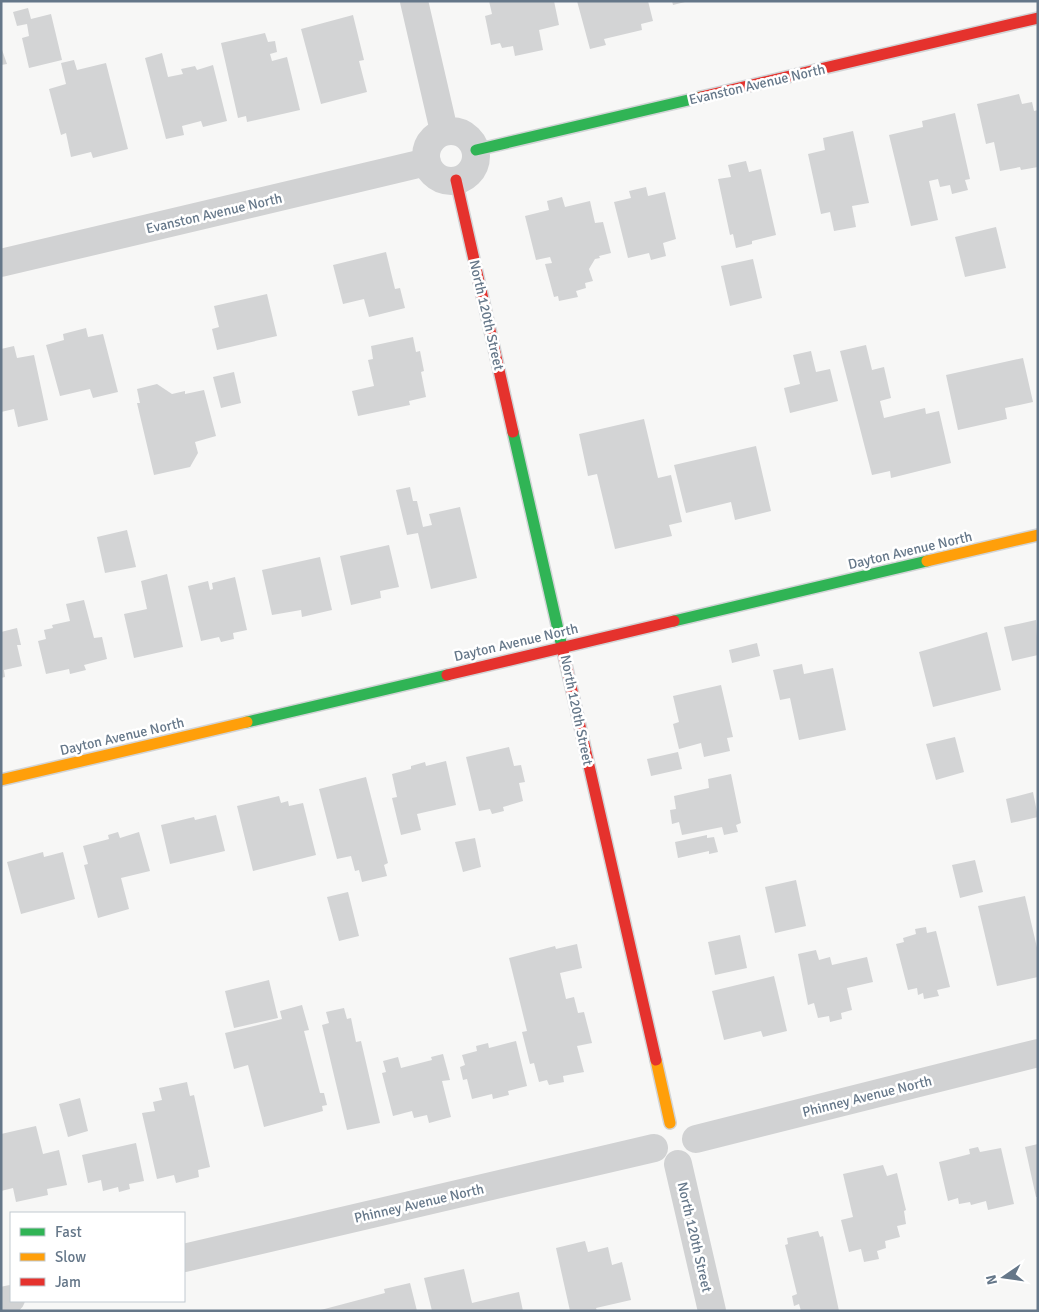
<svg xmlns="http://www.w3.org/2000/svg" width="1039" height="1312" font-family="Signika,sans-serif">
<style>
.building{fill:#d3d4d5}
.lines{fill:none;stroke-linecap:round;stroke-linejoin:round}
.fast-casing{stroke:#d2d4d6;stroke-width:14}
.slow-casing{stroke:#d2d4d6;stroke-width:14}
.jam-casing{stroke:#d2d4d6;stroke-width:14}
.street{stroke:#d1d2d3;stroke-width:28}
.fast{stroke:#30b455;stroke-width:11}
.slow{stroke:#ff9f0a;stroke-width:11}
.jam{stroke:#e5322d;stroke-width:11}
.labels{text-anchor:middle;stroke-width:5;stroke-linejoin:round;paint-order:stroke}
.street-label{font-size:14px;fill:#657789;stroke:#fff}
</style>
<rect width="100%" height="100%" fill="#f7f7f6"/>
<!-- building -->
<path class="building" d="M489,1h65l5,24 -20,5 4,20 -28,6 -2,-10 -11,2 -2,-5 -9,2 -6,-29 7,-2z
M577,1h71l5,20 -12,3 1,6 -38,9 2,6 -16,4z
M672,1h13v1l-12,3z
M28,8l3,11 20,-5 11,46 -33,8 -7,-30 7,-2 -2,-12 -10,2 -4,-14z
M353,15l11,45 -5,1 8,31 -46,12 -20,-75z
M265,33l3,9 7,-1 2,11 -7,2 2,7 15,-4 13,53 -53,12 -1,-6 -8,2 -17,-75z
M1,47l6,17 -6,1z
M162,53l6,24 15,-3 -2,-5 14,-3 2,4 16,-5 14,56 -24,6 -2,-6 -19,5 2,9 -18,4 -21,-81z
M74,60l3,10 29,-7 22,86 -35,9 -2,-6 -20,5 -5,-24 -5,2 -12,-46 17,-5 -5,-21z
M1019,94l3,10 10,-2 2,9 4,-1v57l-17,3 -1,-3 -20,4 -6,-29 -8,2 -9,-40z
M955,113l15,66 -5,1 3,10 -16,4 -2,-9 -10,2 -2,-8 -9,2 9,39 -27,6 -22,-91 34,-8 -1,-6z
M853,131l16,72 -17,3 4,21 -22,4 -4,-19 -9,2 -13,-60 17,-4 -2,-12z
M746,161l3,11 12,-3 15,66 -24,6v3l-16,4 -3,-14 -3,1 -12,-56 13,-2 -3,-12z
M646,187l2,9 17,-4 11,47 -13,4 3,13 -15,4 -2,-7 -21,5 -14,-56 17,-4 -2,-7z
M562,197l3,10 25,-6 5,22 8,-1 8,31 -12,3 1,2 -5,1 -6,10 4,12 -8,2 1,5 -10,3 2,6 -19,4 -1,-5 -4,1 -9,-33 7,-1 -2,-6 -14,3 -11,-44 24,-6 -2,-9z
M996,227l10,41 -41,9 -10,-40z
M386,252l9,37 5,-1 5,20 -36,9 -5,-18 -21,5 -10,-39z
M753,259l9,39 -32,8 -9,-40z
M267,294l10,42 -60,14 -5,-21 7,-2 -5,-21z
M86,328l2,9 15,-3 15,58 -25,6 -3,-9 -30,7 -14,-51 18,-5 -1,-6z
M413,337l3,15 4,-1 4,20 -3,1 5,25 -17,4 1,4 -52,11 -6,-25 22,-5 -6,-26 5,-1 -2,-13z
M866,345l6,25 12,-3 7,31 -11,3 4,17 41,-10 1,6 13,-3 12,52 -60,15 -1,-7 -18,4 -32,-124z
M14,346l3,12 17,-3 14,65 -30,7 -4,-18 -13,3v-63z
M811,351l5,21 14,-3 8,32 -48,12 -6,-25 16,-4 -7,-29z
M1023,358l10,44 -28,6 2,11 -49,11 -12,-55z
M234,372l7,31 -20,5 -8,-31z
M157,384l15,10 13,-3v3l19,-4 12,46 -21,6 3,11 -8,14 -36,8 -17,-72h3l-3,-14z
M644,419l14,59 13,-3 11,47 -13,3 3,11 -57,13 -18,-75 -9,2 -9,-42z
M756,446l15,65 -36,9 -4,-18 -45,11 -12,-48z
M410,487l3,14h4l6,26 9,-2 -3,-11 31,-7 17,71 -46,11 -13,-56 -11,2 -11,-45z
M127,530l9,37 -31,6 -8,-36z
M389,545l10,42 -19,4 1,7 -30,7 -11,-49z
M320,557l12,53 -30,7 -1,-7 -29,5 -10,-45z
M167,574l16,73 -49,11 -10,-44 23,-5 -6,-28z
M235,577l12,53 -14,3 1,6 -13,3 -2,-5 -18,4 -13,-55 20,-5 2,9 3,-1 -1,-6z
M84,600l10,38 8,-1 5,22 -23,6 2,5 -16,4 -1,-5 -23,5 -8,-33 8,-2 -2,-9 9,-2 -1,-3 18,-4 -4,-17z
M1036,620l2,35 -26,6 -8,-34z
M17,628l4,17h-4l5,21 -18,4 1,7 -4,1v-46z
M987,632l14,58 -68,17 -14,-55z
M757,643l3,13 -28,7 -3,-13z
M802,664l2,10 29,-6 13,62 -47,10 -9,-42 -10,2 -7,-30z
M721,685l12,52 -6,1 3,13 -26,6 -3,-14 -22,6 -6,-25 6,-2 -6,-26z
M955,737l9,35 -28,8 -10,-36z
M509,747l5,19 7,-1 4,17 -6,1 4,18 -20,6 1,4 -12,3 -2,-5 -11,2 -13,-54z
M678,752l4,17 -31,7 -4,-17z
M446,761l10,44 -39,9 4,16 -20,5 -9,-37 5,-1 -5,-23 19,-5v-3l14,-4 1,4z
M731,774l10,49 -5,2 2,7 -14,3 -2,-8 -40,8 -3,-13 -7,2 -2,-14 6,-1 -2,-13 35,-8 -1,-9z
M366,777l22,86 -4,2 3,11 -25,6 -3,-12 -4,1 -4,-15 -14,3 -18,-70z
M1033,792l5,25 -27,6 -5,-24z
M279,796l2,7 7,-2 1,5 14,-3 13,52 -63,16 -16,-65z
M216,815l9,36 -55,13 -9,-39 33,-8 1,3z
M118,832l2,6 19,-6 11,39 -29,7 8,31 -31,9 -14,-53 4,-1 -5,-18 26,-7 -1,-4z
M707,835v3l7,-1 4,15 -9,2v-3l-31,7 -3,-16z
M475,838l6,29 -18,5 -8,-30z
M43,852l1,5 19,-5 12,47 -54,15 -14,-52z
M975,860l8,32 -23,6 -8,-33z
M796,880l10,46 -31,7 -10,-46z
M348,892l11,44 -20,5 -12,-44z
M1025,896l13,56v25l-41,9 -19,-80z
M926,927l1,6 9,-2 14,56 -13,3 2,6 -15,3 -1,-6 -5,2 -1,-7 -9,2 -12,-46 8,-2 -1,-4 13,-4 -1,-5z
M740,935l7,33 -32,7 -7,-33z
M577,944l5,24 -22,5 6,26 8,-2 4,16 6,-1 8,31 -15,3 7,26 -21,4 1,6 -15,3 -2,-5 -8,2 -5,-19 -4,1 -8,-32 5,-1 -18,-73 46,-12 1,3z
M816,950l3,10 11,-3 2,8 35,-8 6,25 -26,6 5,22 -11,3 1,6 -12,3 -1,-6 -11,2 -4,-15 -6,2 -10,-51z
M774,976l13,55 -24,6 -2,-6 -37,9 -12,-49z
M269,980l9,38 -44,10 -9,-37z
M302,1005l7,25 -5,1 16,62h4l3,12 -5,1 1,5 -59,16 -16,-62 -14,4 -9,-36 57,-14 -2,-8z
M344,1008l3,11 4,-1 5,24 5,-1 19,82 -33,7 -25,-105 7,-2 -3,-11z
M516,1041l11,45 -19,5 1,4 -16,4 -1,-5 -20,5 -5,-20 -4,1 -3,-13 5,-2 -3,-10 15,-4 -1,-5 12,-3 1,5z
M443,1054l7,26 -8,1 9,36 -22,6 -2,-8 -13,3 -2,-7 -19,5 -11,-43 4,-1 -3,-11 15,-4 3,11 31,-8 -1,-3z
M187,1082l3,14 4,-1 16,72 -12,3 1,7 -23,6 -2,-8 -17,4 -15,-66 13,-2 -2,-9 9,-2 -3,-12z
M80,1098l8,33 -20,6 -9,-33z
M36,1126l7,28 16,-4 8,35 -20,4 1,6 -32,7 -3,-14 -12,3v-57z
M136,1143l8,38 -15,3 1,5 -11,3 -1,-5 -15,4 -2,-11 -13,3 -6,-28z
M1038,1144v53h-2l-11,-50z
M978,1147l2,5 21,-4 13,56 -26,6 -2,-9 -15,4 -1,-3 -11,2 -1,-6 -10,3 -9,-39 31,-8 -1,-5z
M883,1165l4,11 10,-3 9,37 -2,1 2,13 -9,2 3,11 -15,4 1,7 -9,3 2,8 -15,3 -3,-13 -12,3 -8,-32 12,-3 -10,-43z
M818,1231l2,6 3,-1 16,75h-38l-2,-7 -5,2 -2,-10 5,-2 -12,-49 3,-1 -1,-6z
M585,1241l3,11 20,-5 4,18 10,-3 9,38 -35,8 1,3h-27l-14,-63z
M464,1269l8,34 47,-11 4,19h-91l-8,-33z
M410,1283l7,28h-100l68,-18 -1,-4z"/>
<g class="lines">
<defs>
<path id="fast" d="M476,150l225,-53
M513,432l49,215
M674,621l253,-60
M247,722l200,-47"/>
<path id="slow" d="M927,561l111,-26
M1,780l246,-58
M656,1060l14,63"/>
<path id="jam" d="M701,97l337,-79
M456,180l57,252
M562,647l94,413
M447,675l227,-54"/>
</defs>
<!-- fast casing -->
<use href="#fast" class="fast-casing"/>
<!-- slow casing -->
<use href="#slow" class="slow-casing"/>
<!-- jam casing -->
<use href="#jam" class="jam-casing"/>
<!-- street -->
<path class="street" d="M414,1l30,130
M426 156a25 25 0 1 1 50 0a25 25 0 1 1-50 0Z
M1,263l426,-101
M696,1139l342,-86
M678,1164l34,147
M184,1258l470,-110
M1,1301l10,-2"/>
<!-- fast -->
<use href="#fast" class="fast"/>
<!-- slow -->
<use href="#slow" class="slow"/>
<!-- jam -->
<use href="#jam" class="jam"/>
</g>
<g class="labels">
<!-- street labels -->
<g class="street-label">
<text transform="translate(757 84) rotate(-13)" y="5">Evanston Avenue North</text>
<text transform="translate(214 213) rotate(-13)" y="5">Evanston Avenue North</text>
<text transform="translate(487 315) rotate(77)" y="5">North 120th Street</text>
<text transform="translate(910 550) rotate(-13)" y="5">Dayton Avenue North</text>
<text transform="translate(516 642) rotate(-13)" y="5">Dayton Avenue North</text>
<text transform="translate(577 710) rotate(78)" y="5">North 120th Street</text>
<text transform="translate(122 736) rotate(-13)" y="5">Dayton Avenue North</text>
<text transform="translate(867 1096) rotate(-14)" y="5">Phinney Avenue North</text>
<text transform="translate(419 1203) rotate(-13)" y="5">Phinney Avenue North</text>
<text transform="translate(695 1237) rotate(77)" y="5">North 120th Street</text>
</g>
</g>
<!-- border -->
<rect width="1039" height="1312" fill="none" stroke="#657789" stroke-width="5"/>
<!-- legend -->
<rect x="10" y="1212" width="175" height="90" fill="#ffffff" stroke="#c1c9d0"/>
<rect x="20" y="1228" width="25" height="8" fill="#30b455" stroke="#c1c9d0"/>
<text x="55" y="1237" font-size="15" fill="#657789">Fast</text>
<rect x="20" y="1253" width="25" height="8" fill="#ff9f0a" stroke="#c1c9d0"/>
<text x="55" y="1262" font-size="15" fill="#657789">Slow</text>
<rect x="20" y="1278" width="25" height="8" fill="#e5322d" stroke="#c1c9d0"/>
<text x="55" y="1287" font-size="15" fill="#657789">Jam</text>
<!-- north arrow -->
<g transform="translate(1004 1277) rotate(257)" stroke="#ffffff" stroke-width="4" paint-order="stroke">
<path d="M0-4L9 19L0 12L-9 19Z" fill="#657789"/>
<text y="-8" font-size="14" font-weight="bold" text-anchor="middle" fill="#657789">N</text>
</g>
</svg>
